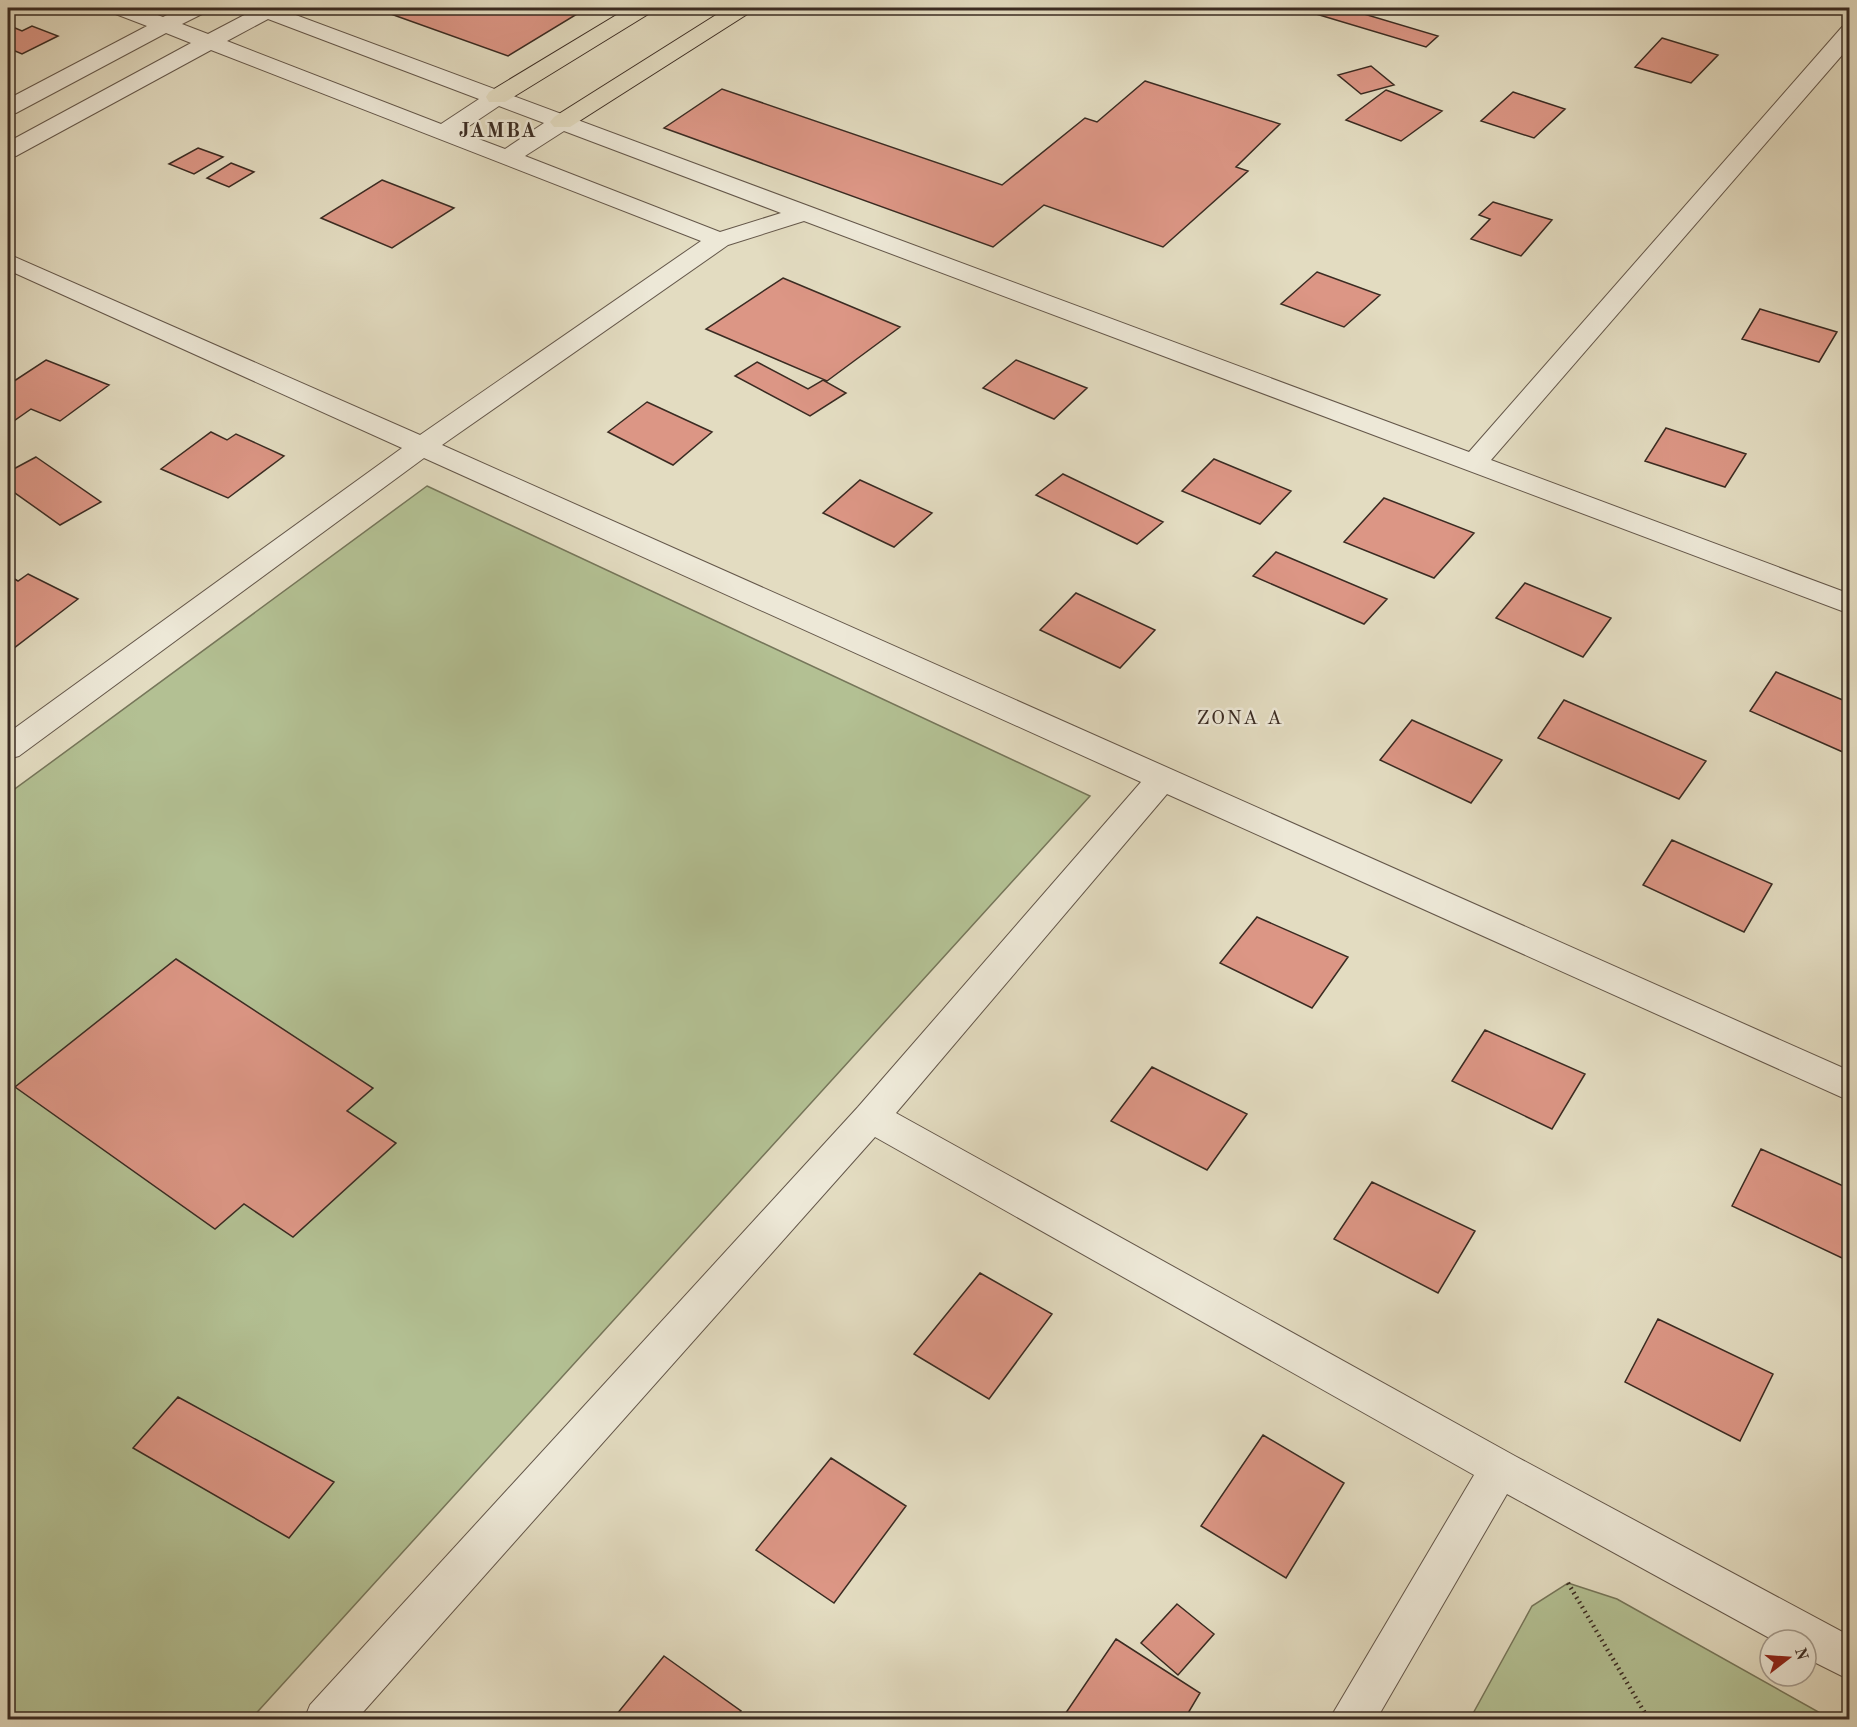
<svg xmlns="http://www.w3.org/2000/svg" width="1857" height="1727" font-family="'Old Standard TT',serif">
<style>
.green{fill:#b3c093;stroke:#76765a;stroke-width:1.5}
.building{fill:#dc9685;stroke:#3a2b22;stroke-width:1.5}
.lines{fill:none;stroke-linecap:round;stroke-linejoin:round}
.street-casing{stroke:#64574a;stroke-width:2}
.primary-casing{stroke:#3a2b22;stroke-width:2}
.path{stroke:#3a2b22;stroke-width:4.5;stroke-dasharray:1.5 4;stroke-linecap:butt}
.street{fill:#ede8d7;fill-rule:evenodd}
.primary{fill:#e3dcc1;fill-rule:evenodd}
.labels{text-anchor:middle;stroke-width:5;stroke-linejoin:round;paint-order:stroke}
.far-district-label{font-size:20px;font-weight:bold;letter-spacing:1.5px;fill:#3a2b22;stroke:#ede8d7}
.neighbourhood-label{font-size:20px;letter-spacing:1.5px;fill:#3a2b22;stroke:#ede8d7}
</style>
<rect width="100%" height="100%" fill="#e3dcc1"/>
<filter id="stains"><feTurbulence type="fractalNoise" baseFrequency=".00333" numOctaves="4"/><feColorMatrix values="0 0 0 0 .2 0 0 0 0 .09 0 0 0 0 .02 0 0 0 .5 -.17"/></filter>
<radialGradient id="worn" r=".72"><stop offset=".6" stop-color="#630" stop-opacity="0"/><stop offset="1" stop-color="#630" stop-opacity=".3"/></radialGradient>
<!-- green -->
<path class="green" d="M427,486l663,310 -839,923 -243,1v-926z
M1568,1583l49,16 214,120h-361l62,-113z"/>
<!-- building -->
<path class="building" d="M374,8h213l-79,48z
M1296,8h48l94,28 -12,11z
M8,25l14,6 10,-5 26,10 -36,18 -14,-6z
M1662,38l56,17 -27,28 -56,-16z
M1371,66l23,19 -33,9 -23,-19z
M1145,81l135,43 -44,43 12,4 -85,76 -119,-42 -51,42 -329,-119 58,-39 280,96 83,-67 12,4z
M1386,90l56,21 -41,30 -55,-21z
M1513,92l52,17 -31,29 -53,-17z
M198,148l25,9 -29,17 -25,-10z
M231,163l23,9 -25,15 -22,-9z
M382,180l72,28 -62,40 -71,-30z
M1493,202l59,18 -31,36 -50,-17 19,-20 -11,-4z
M1317,272l63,23 -36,32 -63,-23z
M783,278l117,49 -73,54 -121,-52z
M1760,309l77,23 -18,30 -77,-23z
M46,360l63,25 -49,36 -29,-12 -23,16v-40z
M1016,360l71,28 -33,31 -71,-31z
M757,362l51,27 15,-9 23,13 -36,23 -75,-40z
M647,402l65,30 -39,33 -65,-33z
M1666,428l80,26 -21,33 -80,-26z
M211,432l16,8 9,-6 48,22 -56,42 -67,-29z
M36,457l65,45 -41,23 -52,-37v-16z
M1214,459l77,32 -31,33 -78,-33z
M1063,474l100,48 -26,22 -101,-49z
M860,480l72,33 -38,34 -71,-34z
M1384,498l90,35 -40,45 -90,-36z
M1276,552l111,47 -23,25 -111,-48z
M28,574l50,25 -64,49 -6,-3v-70l10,6z
M1525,583l86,35 -28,39 -87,-39z
M1076,593l79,37 -35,38 -80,-38z
M1776,672l74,31v42l-5,8 -95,-42z
M1564,700l142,61 -27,38 -141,-61z
M1412,720l90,40 -31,43 -91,-43z
M1672,840l100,44 -28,48 -101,-47z
M1257,917l91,40 -36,51 -92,-45z
M176,959l197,129 -26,23 49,32 -103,94 -49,-33 -29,25 -200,-142z
M1485,1030l100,44 -33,55 -100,-48z
M1152,1067l95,47 -40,56 -96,-49z
M1761,1149l89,40v52l-8,17 -110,-52z
M1372,1182l103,49 -37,62 -104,-54z
M980,1273l72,41 -63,85 -75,-45z
M1658,1319l115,55 -33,67 -115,-59z
M178,1397l156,85 -45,56 -156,-90z
M1263,1435l81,48 -58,95 -85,-52z
M831,1458l75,48 -72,97 -78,-53z
M1177,1604l37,30 -36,41 -37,-32z
M1116,1639l84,54 -16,27h-123z
M664,1656l77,55 -7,9h-122z"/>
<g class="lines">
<defs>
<path id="street" d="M110,8h29l24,9 18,-9h25l-2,5 -22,11 26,10 42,-22 -2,-4h29l1192,444 373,-425 8,-1v20l-359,414 359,134v20l-1046,-393 -76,24 -286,200 1408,626v30l-683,-307 -271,319 619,343 335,180v44l-44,-22v-18h-33l-266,-146 -131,226h-47l145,-245 -599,-338 -519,583h-52l6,-15 548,-598 283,-325 -717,-324 -405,298 -11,3v-26l394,-285 -394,-178v-16l412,181 281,-194 -490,-191 -195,106 -8,2v-16l183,-99 -25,-10 -150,80 -8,2v-16l139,-73 -34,-13zM268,19l211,80 -38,25 -214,-83zM499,106l45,17 -39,26 -45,-17zM564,131l217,82 -61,19 -195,-76z"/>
<path id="primary" d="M628,8h25l-3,5 -145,89h-16l-3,-5 3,-5z
M727,8h25l-3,5 -179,114h-16l-4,-5 4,-5z"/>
</defs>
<!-- street casing -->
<use href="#street" class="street-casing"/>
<!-- primary casing -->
<use href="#primary" class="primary-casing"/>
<!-- path -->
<path class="path" d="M1568,1583l81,137"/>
<!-- street -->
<use href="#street" class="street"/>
<!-- primary -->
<use href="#primary" class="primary"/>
</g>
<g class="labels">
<!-- far-district labels -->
<g class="far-district-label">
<text x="498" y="137">JAMBA</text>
</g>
<!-- neighbourhood labels -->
<g class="neighbourhood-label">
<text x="1240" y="724">ZONA A</text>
</g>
</g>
<!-- margin -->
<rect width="1857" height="1727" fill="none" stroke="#e3dcc1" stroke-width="30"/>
<rect x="9" y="9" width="1839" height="1709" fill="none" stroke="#3a2b22" stroke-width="3"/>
<rect x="15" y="15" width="1827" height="1697" fill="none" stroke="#3a2b22" stroke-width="1.5"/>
<!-- north arrow -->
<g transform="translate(1788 1658) rotate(73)"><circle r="28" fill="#ede8d7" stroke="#a59c8f" stroke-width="1.5"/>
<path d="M0-4.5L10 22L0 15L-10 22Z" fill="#8f2418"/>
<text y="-9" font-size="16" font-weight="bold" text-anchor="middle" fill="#3a2b22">N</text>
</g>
<rect width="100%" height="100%" filter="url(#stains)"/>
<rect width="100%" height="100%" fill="url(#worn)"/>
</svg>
